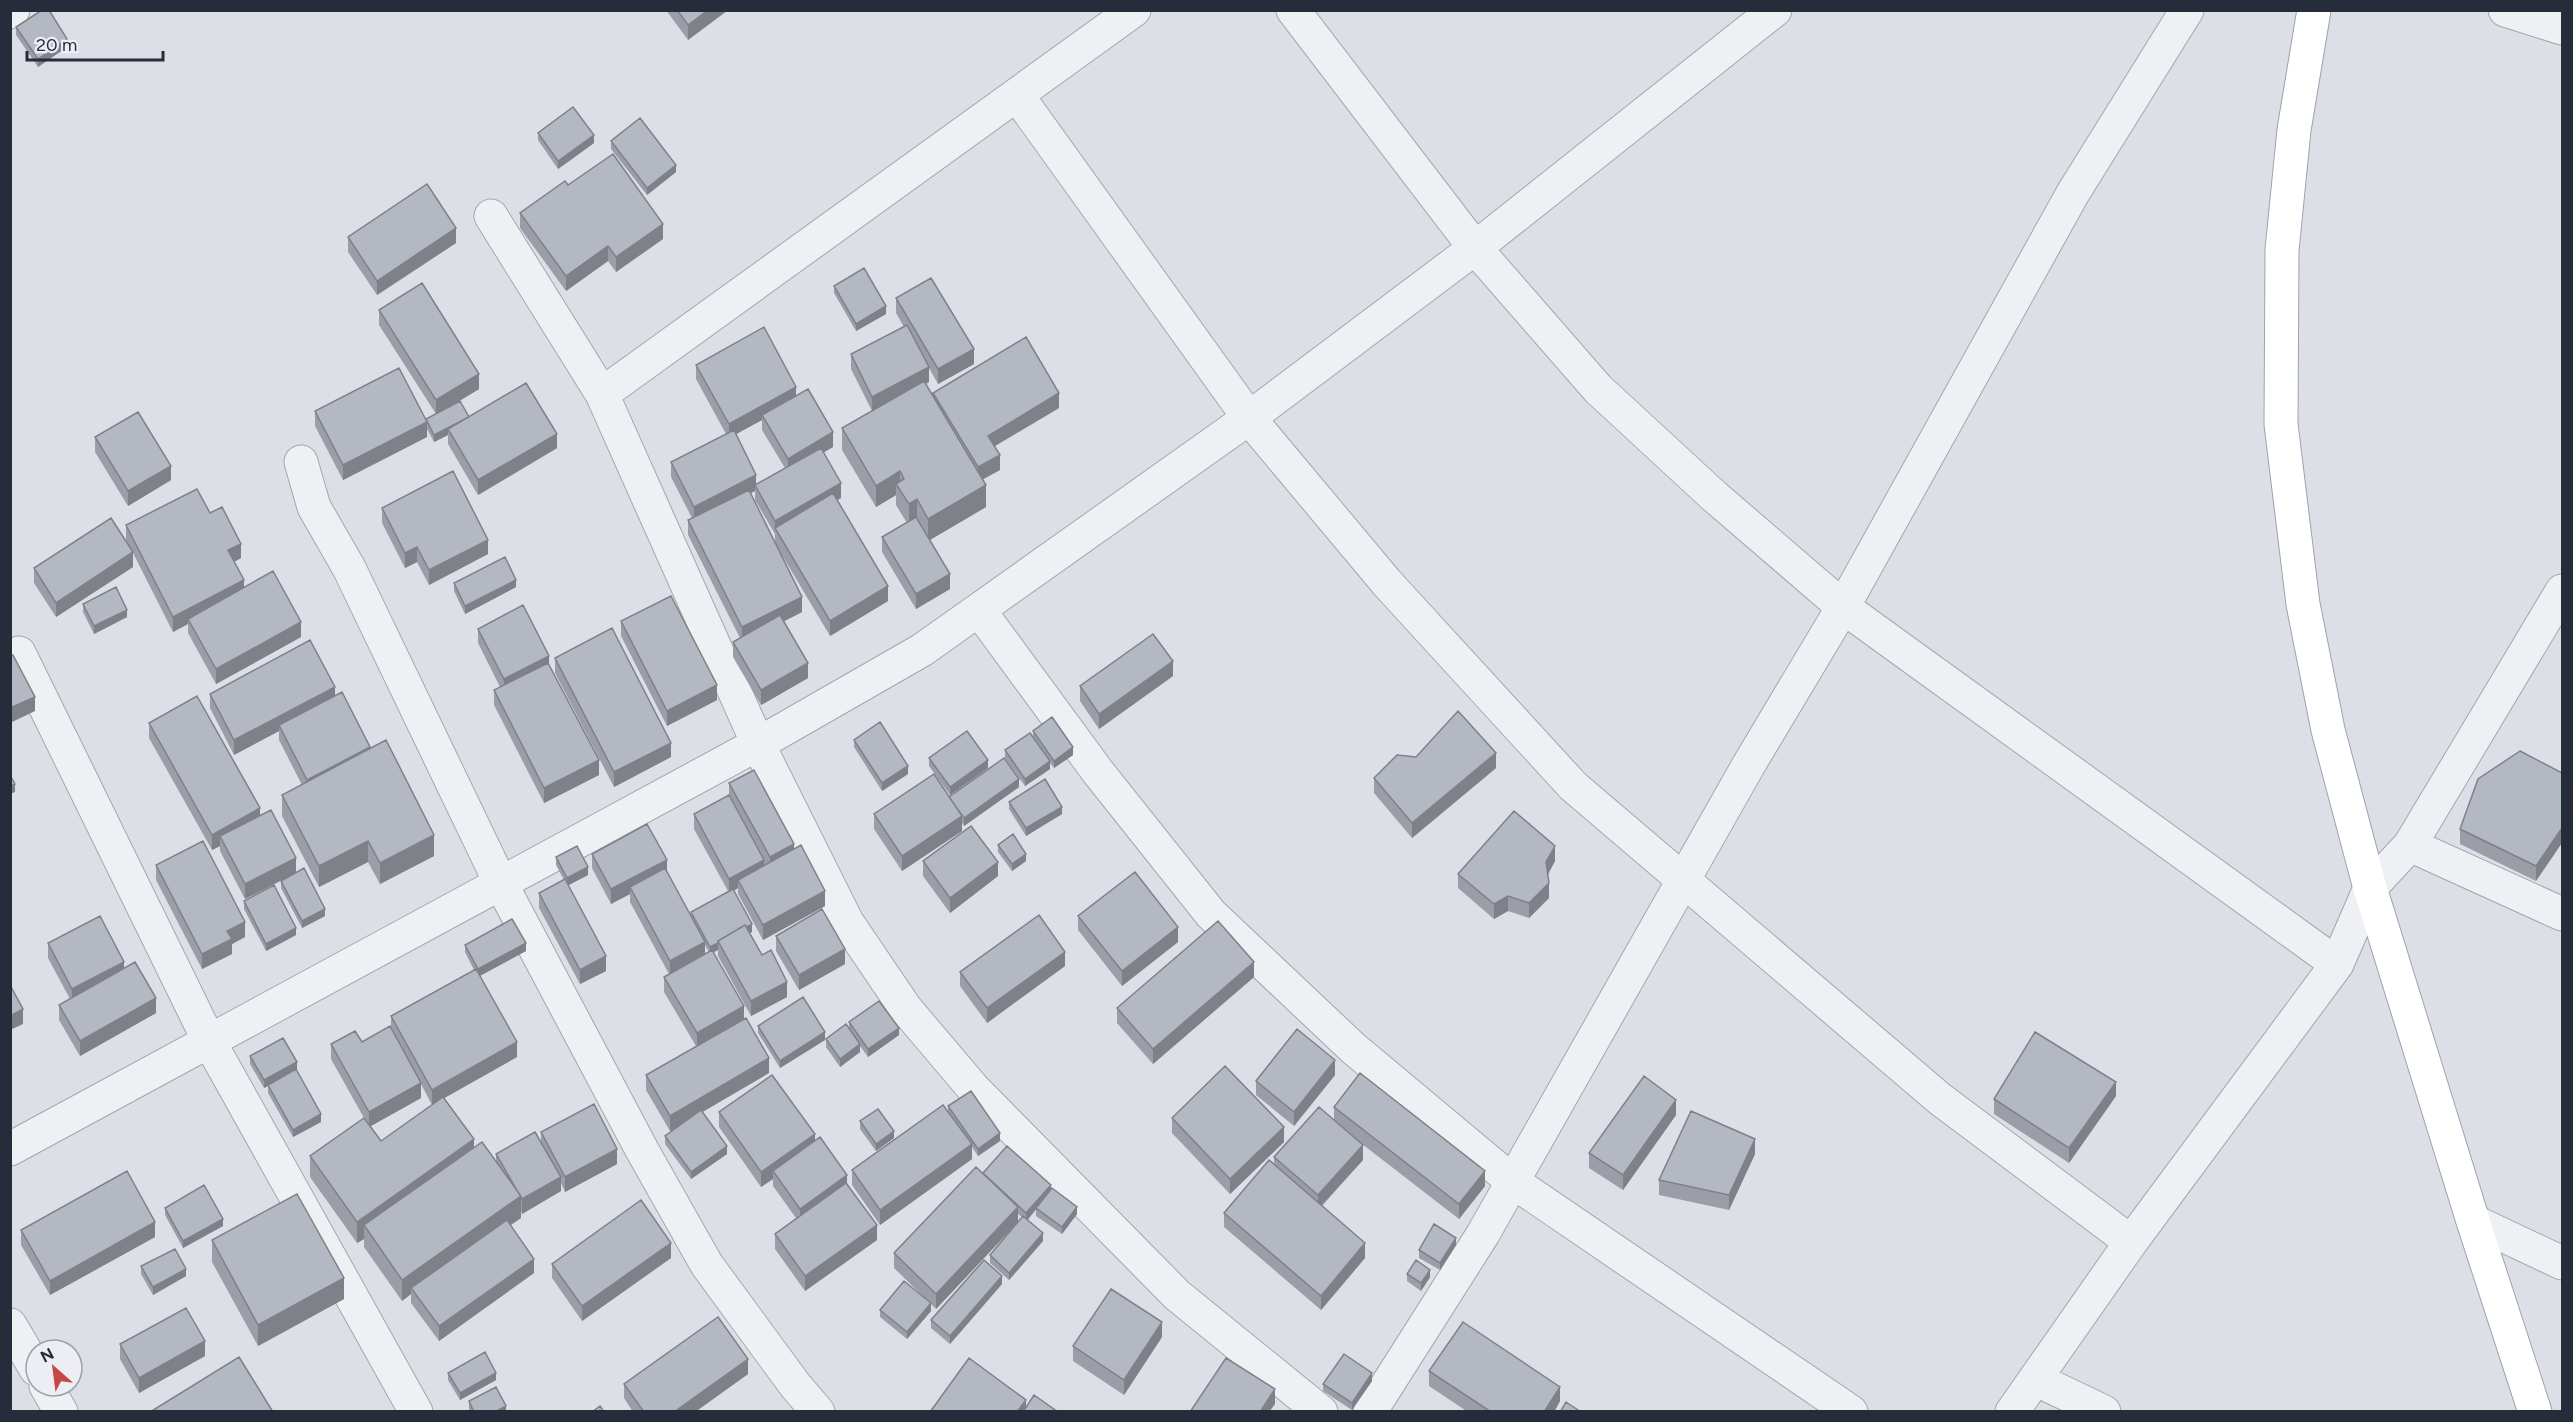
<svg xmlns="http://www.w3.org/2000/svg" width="2573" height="1422" font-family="Figtree,sans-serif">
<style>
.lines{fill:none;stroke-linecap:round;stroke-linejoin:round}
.minor-casing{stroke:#a3a6af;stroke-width:35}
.primary-casing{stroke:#9da2b1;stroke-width:35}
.minor{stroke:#eff0f4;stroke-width:33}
.primary{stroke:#fff;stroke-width:33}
.wall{fill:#9b9ea7;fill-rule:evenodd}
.shaded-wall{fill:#7e8188}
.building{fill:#b4b8c2;stroke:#7e8188;stroke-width:1.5}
</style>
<rect width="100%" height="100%" fill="#dddfe6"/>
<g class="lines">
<defs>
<path id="minor" d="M1293,10l182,238 123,141 116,107 129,111 494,357
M2505,10l57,18
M10,12l3,-2
M1017,95l232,323 138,165 186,203 367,313 191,143
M491,216l111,178 156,350 89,178 59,87 67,79 204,207 144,117
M602,394l532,-384
M301,462l13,45 35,61 151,314 142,268 65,115 88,120 23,27
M979,610l119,162 113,142 142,134 159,133 339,231
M19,653l190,388 207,371
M2410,845l152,69
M10,1149l748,-405 164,-94 327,-232 226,-170 300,-238
M2473,1221l89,42
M10,1325l26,44
M2035,1379l69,33
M46,1386l15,26
M1370,1412l113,-178 265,-468 95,-159 230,-414 114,-183
M2012,1412l119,-170 206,-278 33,-76 40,-43 152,-254"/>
<path id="primary" d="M2314,10l-20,120 -12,120 -1,174 22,180 25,126 42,158 103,333 62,191"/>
</defs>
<!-- minor casing -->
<use href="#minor" class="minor-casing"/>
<!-- primary casing -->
<use href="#primary" class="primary-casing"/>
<!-- minor -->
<use href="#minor" class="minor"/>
<!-- primary -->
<use href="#primary" class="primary"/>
</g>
<!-- wall -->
<path class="wall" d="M666,10h62l-40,30z
M16,27l51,20 -29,20 -22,-32z
M538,133l56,10 -36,26 -20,-29z
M611,141l65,31 -29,23 -36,-46z
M568,185l95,54 -47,33 -8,-11 -42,30 -46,-63v-15z
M348,237l108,6 -79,52 -29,-43z
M834,286l52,28 -30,17 -22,-38z
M896,298l78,66 -36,20 -9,-16v14l-3,2 7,11v-2l126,15 -64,38 5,24 -17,9 3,28 -56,33 20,49 -34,20 -34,-57v-15l25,-14 -11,-18v-10l-20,12 -34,-57v-22l30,-17 -21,-42v-15l53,-27 -8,-14z
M379,310l100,79 -26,16 16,12 88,31 -79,47 -30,-51v-9l-14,7 -7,-13v8l-84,43 -28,-54v-15l111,9 10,-6 -57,-89z
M696,365l100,30 37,52 -9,5 17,46 -4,2 51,101 -58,35 -54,-91 26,67 -19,10 25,56 -47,27 -28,-48v-15l7,-4 -52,-103v-15l4,-2 -21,-41v-15l55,-28 -30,-55zM762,420v10l23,38 -29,17 -20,-51zM755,491v9l20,34v8l-25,-49z
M95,437l76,43 -43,26 -33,-54z
M382,508l106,46 -59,31 -12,-23 -12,6 -23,-45z
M210,513l31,45 -7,4 10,25 57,50 -85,47 -28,-51v-9l-15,8 -40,-79v14l-77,50 -22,-34v-15l97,-19 -5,-9v-15z
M454,583l62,4 -51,27 -11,-23z
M83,604l44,13 -33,17 -11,-22z
M621,621l96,79 -50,26 -46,-90z
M478,629l71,37 50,109 -55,28 -50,-98v-15l6,-3 -22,-44z
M555,658l116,99 -57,30 -59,-114z
M1173,676l-74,53 -19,-28v-15z
M210,694l160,55 64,107 -54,28 -12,-22 -49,25 -37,-71v-21l20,-10 -23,-45v-9l-45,24 -24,-47z
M149,723l111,85 -15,91 -25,-48v-5l-8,4 -63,-112z
M1033,731l40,24 -19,13 -4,-5v6l-25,17 -20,-28v-8l28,-12z
M854,740l54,34 -26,17 -28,-44z
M1416,757l80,11 -84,70 -38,-45v-15z
M929,758l59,10 -38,27 -21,-29z
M2562,773l-26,108 -76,-37v-15z
M729,783l65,66 31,57 -62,34 -25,-46v-6l-4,3 18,41 -2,1 37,64 -36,19 -33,-60v-6l-4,2 55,121 -67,39 25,42 -36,25 -26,-35v-8l17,-12 -12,7 -24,-41v-15l50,-29 -32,-54v-15l5,-3 -39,-72v-8l-19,10 -19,-36v-14l75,18 24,45v-5l37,-21 -34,-62v-15l35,-19zM705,945l4,7 -4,2z
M1019,787l-55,39 -2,-3v8l-60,40 -28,-42v-15l75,-17z
M1009,802l53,12 -36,22 -17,-27z
M998,845l28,16 -14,10 -14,-19z
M556,857l32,18 -20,10 38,86 -26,13 -41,-76v-15l25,-13 -8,-15z
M923,861l75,15 -48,37 -27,-37z
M1555,861l-7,14 1,23 -20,20 -21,-7 -14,8 -36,-31v-14z
M156,865l89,72 -13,7v10l-30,15 -46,-89z
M281,881l44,35 -23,12 -21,-40z
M244,901l52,34 -30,16 -22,-42z
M1078,916l100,26 -56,44 -44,-56z
M776,936l69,28 -46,26 -23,-39z
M48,943l76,25 32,45 -76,43 -21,-36v-15l11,-6 -22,-41z
M465,945l61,6 -46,24 37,82 -73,41 30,50 22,14v-8l45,-12v-10l76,32 -52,28 -4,-9v8l-39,23 -1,-3v7l-11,7 24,48 -95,68 -28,-38v-9l-9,7 -38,-54v-8l-7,4 -47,-66v-21l54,-38 -33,-59v-15l31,-2 29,-14v-12l83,-46 -9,-18zM421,1084l11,21 -51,36 -10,-15 50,-28z
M1065,966l-78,57 -27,-37v-14z
M1254,977l-101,87 -36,-41v-15z
M849,1022l50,13 -31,22 -8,-11v6l-20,15 -14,-20v-8l23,-12z
M758,1026l67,14 -45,28 -22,-35z
M250,1056l47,14h-1l25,52 -28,15 -25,-44v-7l-4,2 -14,-24z
M1335,1075l-41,51 -38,-31v-14z
M2116,1096l-47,67 -75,-49v-15z
M948,1106l52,35 -22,15 -6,-9v12l-92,66 -28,-40v-15l96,-59z
M1334,1107l151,79 -26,33 -106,-82 10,23 -41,46 43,52 -44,52 -97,-83v-14l50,-48v-8l60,-38z
M719,1112l96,29 32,42 30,57 -72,51 -30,-42v-15l21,-16 -23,-32v-7l-12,8 -42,-60z
M1676,1115l-53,75 -34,-22v-15z
M1172,1118l112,24 -54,52 -58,-61z
M860,1121l34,17 -18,13 -16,-22z
M1755,1154l-26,56 -70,-15v-15z
M983,1173l68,16 26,25 -15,20 -26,-18v-7l-8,11 15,21 -34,39 -19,-17v-8l27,-32 -81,86 -42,-41v-15zM1018,1214l4,3 -4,5z
M165,1208l58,18 -40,22 -18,-33z
M21,1230l134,7 -105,58 -29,-50z
M212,1240l132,59 -86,47 -46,-84z
M1456,1245l-16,25 -21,-12v-8z
M671,1258l-89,63 -30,-43v-14z
M141,1266l45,10 -33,19 -12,-21z
M1407,1274l23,3 -9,14 -14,-10z
M1002,1284l-52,60 -19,-16v-8z
M880,1310l51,1 -24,28 -27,-22z
M1162,1337l-38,58 -51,-34v-15z
M120,1344l85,12 -66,37 -19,-34z
M1429,1371l131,30 -6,11h-86l-39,-26z
M448,1373l48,7 -36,20 -12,-20z
M748,1374l-53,38h-62l-9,-14v-14z
M1372,1381l-20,29 -29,-19v-7z
M469,1401l37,11h-36l-1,-3z"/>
<!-- shaded-wall -->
<path class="shaded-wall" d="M708,10h20l-40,30v-15z
M67,39v8l-29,20v-8z
M594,135v8l-36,26v-8z
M676,165v7l-29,23v-7z
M663,224v15l-47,33v-15z
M456,228v15l-79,52v-14z
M608,246v15l-42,30v-15z
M886,306v8l-30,17v-7z
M974,349v15l-36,20v-15z
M929,367v15l-57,29v-14z
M479,374v15l-43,26v-15z
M796,387v15l-34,13v5l-33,18v-14z
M1059,393v15l-71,42v-14z
M469,417l-21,12v6l-14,7v-7z
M427,422v15l-84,43v-15z
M833,432v15l-45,26v-14z
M557,434v14l-79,47v-15z
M1000,455v15l-22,12v-15z
M171,466v14l-43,26v-15z
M900,471v20l-4,-7v11l-20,12v-21z
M756,475v13l-1,-3v6l-61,31v-15z
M841,483v15l-63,36 -3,-6v-7z
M986,485v22l-58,34v-22z
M917,499v21l-8,6v-22z
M488,540v14l-59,31v-15z
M241,544v14l-13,7v-15z
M417,547v15l-12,6v-15z
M133,552v15l-77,50v-14z
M950,574v15l-34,20v-15z
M244,580v15l-56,24v5l-15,8v-15z
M516,580v7l-51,27v-8z
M888,586v15l-58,35v-15z
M802,597v15l-60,30v-15z
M127,610v7l-33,17v-8z
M301,622v15l-85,47v-15z
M549,656v15l-45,23v-15z
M1173,661v15l-74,53v-15z
M808,663v15l-47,27v-15z
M717,685v15l-50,26v-15z
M335,687v15l-56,23v6l-45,24v-15z
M35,697v14l-25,12v-15z
M671,743v14l-57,30v-15z
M370,747v15l-63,33v-15z
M1073,747v8l-19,13v-7z
M1496,753v15l-84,70v-15z
M599,760v15l-55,28v-15z
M988,760v8l-38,27v-8z
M1050,761v8l-25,17v-7z
M908,766v8l-26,17v-8z
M1019,779v8l-55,39v-8z
M15,784v8l-5,2v-8z
M1062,807v7l-36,22v-8z
M260,808v15l-40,13v10l-8,4v-15z
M962,816v15l-60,40v-15z
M2562,828v15l-26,38v-15z
M434,835v21l-54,28v-21z
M368,841v21l-49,25v-21z
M794,844v15l-24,13v-15z
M1555,846v15l-9,16v-15z
M1026,854v7l-14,10v-7z
M296,858v15l-51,26v-15z
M667,860v14l-37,13v7l-19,10v-15z
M764,860v15l-26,5v8l-9,5v-14z
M998,862v14l-48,37v-15z
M588,867v8l-21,11v-8z
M1549,883v15l-20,20v-15z
M825,891v15l-62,34v-15z
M1508,896v15l-14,8v-15z
M325,909v7l-23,12v-7z
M245,922v15l-13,7v10l-30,15v-15l25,-23z
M752,924v8l-30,16 -3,-6z
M1178,927v15l-56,44v-15z
M296,928v7l-30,16v-7z
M705,942v15l-35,19v-15z
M526,943v8l-48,26v-8z
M718,943v7l-8,4v-7z
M845,949v15l-46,26v-15z
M1065,952v14l-78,57v-15z
M606,956v15l-26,13v-14z
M124,962v15l-52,27v-15z
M1254,962v15l-101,87v-15z
M787,982v15l-36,19v-15z
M156,998v15l-76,43v-15z
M744,1006v15l-47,27v-15z
M23,1009v15l-13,6v-14z
M899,1028v7l-31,22v-8z
M825,1032v8l-45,28v-7z
M517,1042v15l-85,48v-15z
M860,1044v8l-20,15v-8z
M769,1058v15l-99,58v-15z
M1335,1060v15l-41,51v-14z
M297,1062v8l-33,18v-8z
M2116,1082v14l-47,67v-15z
M421,1083v15l-52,29v-15z
M1676,1100v15l-53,75v-15z
M321,1114v8l-28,15v-7z
M1284,1127v15l-54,52v-15z
M894,1131v7l-18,13v-7z
M1000,1133v8l-22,15v-7z
M815,1134v15l-42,22v8l-12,8v-15z
M474,1139v21l-110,65v14l-7,4v-21z
M1755,1139v15l-26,56v-15z
M972,1144v15l-92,66v-15z
M1363,1145v15l-45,49v-14z
M727,1146v8l-36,25v-7z
M617,1149v15l-52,28v-15z
M1485,1171v15l-26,33v-15z
M847,1175v15l-47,33v-14z
M561,1177v14l-39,23v-15z
M1051,1185v7l-25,29v-8z
M521,1196v22l-107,74 -3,-4v6l-9,7v-21z
M1018,1207v15l-82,87v-15z
M1077,1207v7l-15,20v-7z
M223,1219v7l-40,22v-7z
M155,1222v15l-105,58v-14z
M877,1225v15l-72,51v-15z
M1043,1233v8l-34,39v-7z
M1456,1238v7l-16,25v-7z
M671,1243v15l-89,63v-15z
M1365,1243v15l-44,52v-14z
M534,1259v14l-95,68v-15z
M186,1269v7l-33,19v-8z
M1430,1270v7l-9,14v-8z
M1002,1276v8l-52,60v-8z
M344,1278v21l-86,47v-21z
M931,1303v8l-24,28v-7z
M1162,1322v15l-38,58v-15z
M205,1341v15l-66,37v-15z
M748,1359v15l-53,38h-21z
M496,1373v7l-36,20v-7z
M1372,1373v8l-20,29v-7z
M1560,1387v14l-6,11h-10z
M1275,1389v15l-6,8h-9z
M1026,1400v12h-9z
M506,1406v6h-11z"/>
<!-- building -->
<path class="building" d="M42,10h7l18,29 -29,20 -22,-32z
M677,10h31l-20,15z
M573,107l21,28 -36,26 -20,-28z
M640,118l36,47 -29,23 -36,-47z
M613,154l50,70 -47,33 -8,-11 -42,30 -46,-63 45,-32 3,4z
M427,184l29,44 -79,53 -29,-44z
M864,268l22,38 -30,18 -22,-38z
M931,278l43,71 -36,20 -42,-71z
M422,283l57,91 -43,26 -57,-90z
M907,325l22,42 -57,30 -21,-43z
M764,327l32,60 -67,37 -33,-59z
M1026,337l33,56 -71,43 12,19 -22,12 -45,-74z
M399,368l28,54 -84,43 -28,-54z
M924,381l62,104 -58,34 -11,-20 -8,5 -13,-20 8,-5 -4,-8 -24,15 -34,-58z
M526,383l31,51 -79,46 -30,-51z
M808,389l25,43 -45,27 -26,-44z
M460,401l9,16 -35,18 -8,-16z
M138,412l33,54 -43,25 -33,-54z
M734,430l22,45 -62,32 -23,-45z
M821,448l20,35 -66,38 -20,-36z
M453,471l35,69 -59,30 -12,-23 -12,6 -23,-45z
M197,489l13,24 12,-6 19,37 -13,6 16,30 -71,37 -47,-92z
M749,490l53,107 -60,30 -54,-107z
M833,493l55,93 -58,35 -55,-93z
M916,517l34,57 -34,20 -34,-57z
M111,518l22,34 -77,51 -22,-35z
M505,557l11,23 -51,26 -11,-23z
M273,571l28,51 -85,47 -28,-50z
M116,587l11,23 -33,16 -11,-22z
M671,596l46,89 -50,26 -46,-90z
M523,605l26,51 -45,23 -26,-50z
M780,615l28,48 -47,27 -28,-48z
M612,628l59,115 -57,29 -59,-114z
M1153,634l20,27 -74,53 -19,-28z
M310,640l25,47 -101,53 -24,-46z
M13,655l22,42 -25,11v-51z
M548,663l51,97 -55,28 -50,-98z
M342,692l28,55 -63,33 -28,-55z
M197,696l63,112 -48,27 -63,-112z
M1458,711l38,42 -84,70 -38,-45 23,-23 19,2z
M1052,717l21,30 -19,14 -21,-30z
M880,722l28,44 -26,17 -28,-43z
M967,731l21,29 -38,27 -21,-29z
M1030,733l20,28 -25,18 -20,-29z
M386,740l48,95 -54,28 -12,-22 -49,25 -37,-71z
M2520,751l42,22v55l-26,38 -76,-37 18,-50z
M1004,758l15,21 -55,39 -15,-21z
M754,770l40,74 -24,13 -41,-74z
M934,774l28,42 -60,40 -28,-42z
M10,775l5,9 -5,2z
M1045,779l17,28 -36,21 -17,-26z
M729,795l35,65 -35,19 -35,-65z
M271,810l25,48 -51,26 -25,-48z
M1514,811l41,35 -9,16 3,21 -20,20 -21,-7 -14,8 -36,-30z
M647,824l20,36 -56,29 -19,-35z
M971,826l27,36 -48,36 -27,-37z
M1013,834l13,20 -14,10 -14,-19z
M203,841l42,81 -18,9 5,8 -30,15 -46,-89z
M801,845l24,46 -62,34 -25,-45z
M577,846l11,21 -21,11 -11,-21z
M304,868l21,41 -23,12 -21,-40z
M665,868l40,74 -35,19 -40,-74z
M1135,872l43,55 -56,44 -44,-55z
M565,879l41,77 -26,14 -41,-77z
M274,885l22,43 -30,16 -22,-43z
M733,889l19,35 -5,3 -2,-2 -27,16v2l-8,4 -19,-35z
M822,909l23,40 -46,26 -23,-39z
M1039,915l26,37 -78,56 -27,-36z
M100,916l24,46 -52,27 -24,-46z
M512,919l14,24 -48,26 -13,-24z
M1218,921l36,41 -101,87 -36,-41z
M745,925l17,30 9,-5 16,32 -36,19 -33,-60z
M712,950l32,56 -47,27 -33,-56z
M135,962l21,36 -76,43 -21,-36z
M476,969l41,73 -85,48 -41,-74z
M10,985l13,24 -13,7z
M803,997l22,35 -45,29 -22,-35z
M879,1001l20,27 -31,21 -19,-27z
M746,1018l23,40 -99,58 -24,-41z
M846,1024l14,20 -20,15 -14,-20z
M390,1026l31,57 -52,29 -38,-68 24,-13 7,11z
M1297,1029l38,31 -41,52 -38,-31z
M2035,1032l81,50 -47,66 -75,-49z
M283,1038l14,24 -33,18 -14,-24z
M1225,1066l59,61 -54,52 -58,-61z
M296,1069l25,45 -28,16 -25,-45z
M1360,1073l125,98 -26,33 -125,-97z
M772,1075l43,59 -54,38 -42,-60z
M1644,1076l32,24 -53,75 -34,-22z
M971,1091l29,42 -22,16 -30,-43z
M443,1097l31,42 -117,83 -47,-66 54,-38 17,23z
M594,1104l23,45 -52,28 -24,-45z
M943,1105l29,39 -92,66 -28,-40z
M1319,1107l44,38 -45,50 -44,-38z
M878,1109l16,22 -18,13 -16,-23z
M701,1110l26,36 -36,26 -26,-36z
M1691,1111l64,28 -26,56 -70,-15z
M535,1132l26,45 -39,22 -26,-45z
M820,1137l27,38 -47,34 -27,-38z
M482,1142l39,54 -119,84 -38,-55z
M1007,1146l44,39 -25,28 -43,-40z
M1269,1160l96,83 -44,53 -97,-83z
M976,1167l42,40 -82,87 -42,-41z
M127,1171l28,51 -105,59 -29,-51z
M846,1183l31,42 -72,51 -30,-42z
M204,1185l19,34 -40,22 -18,-33z
M1052,1188l25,19 -15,20 -26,-19z
M297,1194l47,84 -86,47 -46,-85z
M641,1200l30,43 -89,63 -30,-42z
M1023,1216l20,17 -34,40 -19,-18z
M507,1220l27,39 -95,67 -28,-38z
M1434,1224l22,14 -16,25 -21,-13z
M175,1249l11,20 -33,18 -12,-21z
M984,1260l18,16 -52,60 -19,-16z
M1416,1260l14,10 -9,13 -14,-9z
M904,1281l27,22 -24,29 -27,-22z
M1111,1289l51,33 -38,58 -51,-34z
M186,1308l19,33 -66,37 -19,-34z
M718,1317l30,42 -74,53h-30l-20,-28z
M1463,1322l97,65 -16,25h-53l-62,-41z
M485,1352l11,21 -36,20 -12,-20z
M1344,1354l28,19 -20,30 -29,-19z
M239,1357l34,55h-123z
M969,1358l57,42 -9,12h-87z
M1226,1358l49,31 -15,23h-70z
M496,1387l10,19 -11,6h-21l-5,-11z
M1034,1395l24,17h-35z
M1566,1402l15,10h-21z
M600,1406l4,6h-12z"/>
<!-- border -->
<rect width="2573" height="1422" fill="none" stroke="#272c3b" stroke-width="24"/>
<!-- north arrow -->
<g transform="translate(54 1368) rotate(332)"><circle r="28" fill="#eceef4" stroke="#9da0aa" stroke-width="1.5"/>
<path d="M0-4.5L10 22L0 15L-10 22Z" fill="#c64747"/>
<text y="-9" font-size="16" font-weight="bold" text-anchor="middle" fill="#272c3b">N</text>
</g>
<!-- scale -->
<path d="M27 51v9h136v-9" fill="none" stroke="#272c3b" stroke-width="3"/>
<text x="36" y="51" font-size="18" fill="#272c3b" stroke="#eceef4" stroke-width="4.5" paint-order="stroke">20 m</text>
</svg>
